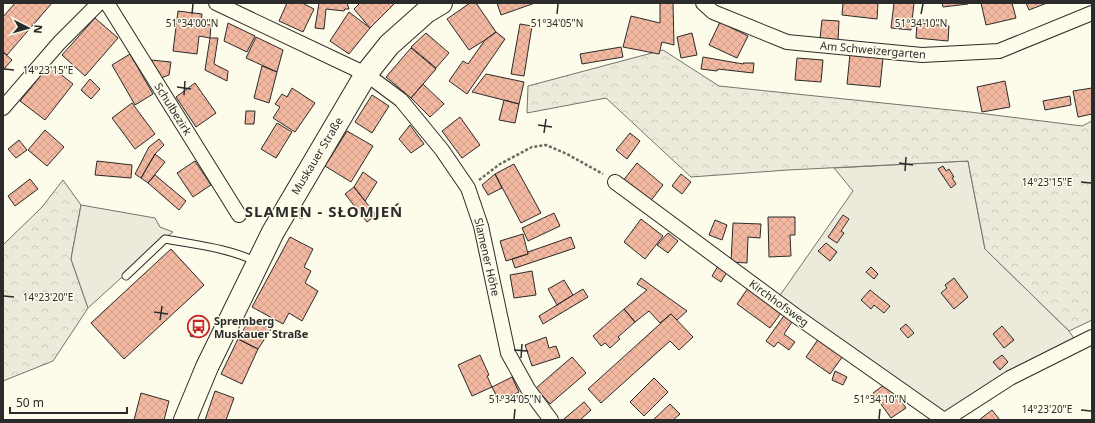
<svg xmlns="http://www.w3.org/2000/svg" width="1095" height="423" font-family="'Noto Sans',sans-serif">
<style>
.green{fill:#ecebdb;stroke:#74746e}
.forest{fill:url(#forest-crowns);stroke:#74746e}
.parking{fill:#eceadb;stroke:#74746e}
.building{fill:url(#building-cross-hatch);stroke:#2b2b2b}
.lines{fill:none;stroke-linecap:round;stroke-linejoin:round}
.service-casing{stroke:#2b2b2b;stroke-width:9}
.minor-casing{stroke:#2b2b2b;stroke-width:16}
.primary-casing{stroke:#2b2b2b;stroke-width:24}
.path{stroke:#6a6964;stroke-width:2.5;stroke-dasharray:3 2;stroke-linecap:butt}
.service{stroke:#fdfbea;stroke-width:7}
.minor{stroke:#fdfbea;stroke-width:14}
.primary{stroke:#fdfbea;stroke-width:22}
.ticks{fill:none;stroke:#2b2b2b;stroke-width:1.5}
.labels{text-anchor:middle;stroke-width:3;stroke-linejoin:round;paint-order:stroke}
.street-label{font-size:11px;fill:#2b2b2b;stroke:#fdfbea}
.poi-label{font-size:11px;font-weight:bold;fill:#2b2b2b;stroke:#fdfbea;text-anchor:start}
.district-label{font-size:15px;font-weight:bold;letter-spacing:1px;fill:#2b2b2b;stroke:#fdfbea}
.ticks-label{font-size:10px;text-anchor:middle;fill:#2b2b2b;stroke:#fdfbea;stroke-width:3;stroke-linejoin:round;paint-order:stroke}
</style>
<defs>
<pattern id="forest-crowns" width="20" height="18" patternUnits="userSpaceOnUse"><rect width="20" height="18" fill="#ecebdb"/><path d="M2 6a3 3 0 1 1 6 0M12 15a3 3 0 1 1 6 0" fill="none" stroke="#cbcabc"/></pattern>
<pattern id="building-cross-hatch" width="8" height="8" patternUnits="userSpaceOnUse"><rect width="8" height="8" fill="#f2b8a0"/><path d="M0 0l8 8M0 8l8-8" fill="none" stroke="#d09e8a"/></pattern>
</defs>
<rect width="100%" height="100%" fill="#fdfbea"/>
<!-- green -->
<path class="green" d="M968,161l17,88 84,82 9,13 -134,76 -168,-119 77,-110 -19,-23z"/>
<!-- forest -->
<path class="forest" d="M663,50l56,36 251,26 112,14 10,-5v199l-23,11 -84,-82 -17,-88 -180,9 -97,7 -85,-79 -79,15 1,-27z
M63,180l18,25 -10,54 17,49 -35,53 -50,20v-136l39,-38z"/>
<!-- parking -->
<path class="parking" d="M81,205l74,13 5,9 13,5 -8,6 -77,70 -17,-49z"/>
<!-- building -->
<path class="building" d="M15,3h37l-45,52 -4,-3v-35z
M287,3h15l12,6 -11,23 -24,-11z
M319,3h28l2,6h-4l-1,2 -18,-2 -2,20 -9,-1z
M360,3h35l-25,25 -16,-19z
M470,3h6l20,29 -11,8 -16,10 -22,-31z
M497,3h38l-34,12z
M660,3h13l1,42 -12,-3 -3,12 -36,-7 8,-31 29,7z
M843,3h35l-1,16 -35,-4z
M894,3h20l-3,27 -20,-2z
M942,3h26v1l-25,3z
M981,3h31l4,15 -30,7z
M1026,3h21l-18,7z
M178,11l24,3 -1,10 10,1 -1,13 -11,-2 -2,18 -24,-3z
M349,12l21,16 -21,26 -19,-13z
M95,18l23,20 -33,38 -23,-21z
M822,20l17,1 -1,19 -18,-2z
M720,22l28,14 -11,22 -28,-13z
M228,23l27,13 -8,16 -23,-11z
M917,23l32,3 -1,15 -32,-3z
M520,24l12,2 -8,50 -13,-2z
M496,32l9,7 -38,55 -18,-13 14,-20 5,3 17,-24z
M426,33l23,20 -13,15 -25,-21z
M692,33l5,22 -16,3 -4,-21z
M256,37l27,13 -6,22 -31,-14z
M210,38h8l-4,26 14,7 -1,10 -22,-11z
M621,47l2,10 -41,7 -2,-10z
M411,48l25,21 -25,29 -25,-21z
M3,52l9,8 -9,10z
M130,54l23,40 -18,11 -23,-40z
M850,54l33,4 -3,29 -33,-3z
M703,57l40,7v-1h11l-1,10 -35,-4 -1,2 -16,-2z
M797,58l26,2 -2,22 -26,-2z
M151,60l20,2 -2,13 -8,3z
M49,65l24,19 -28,36 -25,-19z
M262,66l15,6 -8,31 -15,-5z
M486,74l38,8 -5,22 -47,-12z
M90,79l10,10 -9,10 -10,-9z
M1005,81l5,26 -28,5 -5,-25z
M195,83l21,30 -20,14 -20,-30z
M423,84l21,20 -14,13 -19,-19z
M292,88l23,15 -20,29 -22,-14 7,-11 -5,-3 7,-10 5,3z
M1092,88v26l-14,3 -5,-26z
M372,95l17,11 -17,27 -17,-11z
M1070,96l1,9 -26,5 -2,-9z
M504,100l15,4 -4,19 -16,-3z
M132,103l23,31 -20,15 -23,-31z
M246,111h9l-1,13h-9z
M460,117l20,28 -18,13 -20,-27z
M277,123l15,9 -16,26 -15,-9z
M410,125l14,19 -13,9 -12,-14z
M45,130l19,17 -17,19 -19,-16z
M347,131l26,15 -22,36 -26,-16z
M630,133l10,8 -13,18 -11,-9z
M159,139l5,6 -9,9 -14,24 -6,-4 14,-27z
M19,140l8,10 -11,8 -8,-9z
M155,154l10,8 -17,21 -7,-5z
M97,161l35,4 -1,13 -36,-3z
M195,161l16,24 -18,12 -16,-24z
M637,163l26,22 -14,18 -27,-21z
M514,164l27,49 -20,10 -26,-49z
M943,166l3,5 3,-2 5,8 -2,1 4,6 -5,4 -13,-19z
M363,172l14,10 -12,19 -11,-14z
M495,174l7,14 -14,7 -6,-10z
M681,174l10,8 -9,12 -10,-8z
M155,175l31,26 -7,9 -31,-27z
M30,179l8,10 -23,17 -7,-10z
M354,187l22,28 -9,7 -22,-28z
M303,208l4,2 -5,9 -4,-2z
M554,213l6,13 -32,15 -6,-13z
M843,215l6,4 -8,12 3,2 -7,10 -9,-6z
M768,217h27v18h-5l1,21 -22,1z
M641,219l22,17 -18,23 -21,-17z
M715,220l12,5 -5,15 -13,-5z
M733,223l28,1 -1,14 -12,-1 -1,26 -16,-1z
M668,233l10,8 -10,12 -11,-8z
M523,234l5,20 -22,7 -6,-20z
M290,237l23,12 -9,18 7,4 -6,12 13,8 -16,30 -13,-8 -6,11 -31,-17z
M571,237l4,11 -60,20 -3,-9 16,-5v-2z
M826,243l11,9 -7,9 -12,-10z
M171,249l33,36 -80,74 -33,-36z
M718,266l9,6 -6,10 -9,-6z
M871,267l7,7 -4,5 -8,-7z
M532,271l4,24 -22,3 -4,-23z
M641,278l11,8 35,25 -10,9 -6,-6 -11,9 -11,-12 -14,11 -11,-13 23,-19 -10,-6z
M954,278l14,19 -14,12 -13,-16 6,-5 -2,-3z
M564,280l9,15 -16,10 -9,-16z
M748,288l33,25 -11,15 -33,-24z
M583,289l5,8 -45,27 -4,-8z
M870,290l20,16 -6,7 -10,-8 -3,4 -10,-9z
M624,309l11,13 -17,15 2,2 -10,9 -5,-5 -4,3 -8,-10z
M786,313l8,6 -10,15 11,8 -6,8 -11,-8 -4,5 -8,-6z
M671,314l22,23 -14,13 -9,-9 -69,62 -13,-14z
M251,317l20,12 -13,20 -20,-10z
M906,324l8,9 -6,5 -8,-9z
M194,326l4,2 -4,9 -4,-1z
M1002,326l12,14 -10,8 -11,-14z
M546,337l3,11 7,-2 4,11 -28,9 -7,-21z
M819,338l24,18 -13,18 -24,-17z
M238,339l20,10 -16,35 -21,-10z
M480,355l9,20 -2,1 5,11 -20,9 -14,-31z
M1002,355l6,7 -8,8 -7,-8z
M572,357l14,16 -36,31 -14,-16z
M835,371l12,6 -4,8 -11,-5z
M512,377l7,15 -20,9 -7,-14z
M654,378l14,14 -24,24 -14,-14z
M888,382l18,26 -15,10 -18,-25z
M215,391l19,7 -8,22h-21z
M141,393l28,8 -5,19h-30z
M584,402l7,8 -11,10h-14l-2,-1z
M670,404l10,10 -7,6h-20z
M992,410l8,10h-21z"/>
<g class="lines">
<defs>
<path id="service" d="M126,276l39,-37c31,6 64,9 92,23"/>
<path id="minor" d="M107,3l132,212
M216,3l150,71 35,26 41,50 26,38 13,38 27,127 20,36 23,31
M703,3l10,9 74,30 135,13 77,-4 93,-38
M3,108l56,-65 40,-40
M615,182l181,134 148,104
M945,420l65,-42 82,-41"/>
<path id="primary" d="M185,420l22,-53 66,-135 93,-158 23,-29 37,-33 15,-9"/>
</defs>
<!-- service casing -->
<use href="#service" class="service-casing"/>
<!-- minor casing -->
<use href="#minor" class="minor-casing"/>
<!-- primary casing -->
<use href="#primary" class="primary-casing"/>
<!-- path -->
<path class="path" d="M479,180l21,-16 32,-17 14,-2 21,9 36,20"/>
<!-- service -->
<use href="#service" class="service"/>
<!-- minor -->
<use href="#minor" class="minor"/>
<!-- primary -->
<use href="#primary" class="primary"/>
</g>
<!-- ticks -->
<path class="ticks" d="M192,14l1,-10M557,14l1,-10M921,14l2,-10M4,69l10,1M177,87l14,2M184,95l1,-14M538,125l14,2M544,133l2,-14M899,163l14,2M905,171l1,-14M1081,182l10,1M4,296l10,1M154,312l14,2M160,320l2,-14M514,350l14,1M521,358l1,-14M1081,410l10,1M514,419l1,-10M879,419l1,-10"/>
<!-- icons -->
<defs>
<symbol id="bus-ring" viewBox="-11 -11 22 22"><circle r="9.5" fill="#fdfbea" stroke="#c62828" stroke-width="1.5"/><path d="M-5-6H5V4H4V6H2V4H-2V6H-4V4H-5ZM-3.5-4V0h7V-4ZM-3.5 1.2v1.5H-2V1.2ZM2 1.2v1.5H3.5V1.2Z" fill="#c62828"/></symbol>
</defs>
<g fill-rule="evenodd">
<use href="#bus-ring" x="186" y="314" width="25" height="25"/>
</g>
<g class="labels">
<!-- street labels -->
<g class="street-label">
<text transform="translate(873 50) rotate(5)" y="4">Am Schweizergarten</text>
<text transform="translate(173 109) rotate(58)" y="4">Schulbezirk</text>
<text transform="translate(317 156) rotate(-59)" y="4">Muskauer Straße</text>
<text transform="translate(487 257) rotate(77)" y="4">Slamener Höhe</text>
<text transform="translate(779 303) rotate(36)" y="4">Kirchhofsweg</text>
</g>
<!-- poi labels -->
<g class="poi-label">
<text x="214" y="325">Spremberg<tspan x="214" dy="13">Muskauer Straße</tspan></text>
</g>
<!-- district labels -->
<g class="district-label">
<text x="324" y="217">SLAMEN - SŁOMJEŃ</text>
</g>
</g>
<g class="ticks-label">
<text x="192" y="27">51°34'00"N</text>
<text x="557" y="27">51°34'05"N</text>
<text x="921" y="27">51°34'10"N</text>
<text x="48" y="74">14°23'15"E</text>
<text x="1047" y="186">14°23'15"E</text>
<text x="48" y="301">14°23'20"E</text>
<text x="515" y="403">51°34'05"N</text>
<text x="880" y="403">51°34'10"N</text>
<text x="1047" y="413">14°23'20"E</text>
</g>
<!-- border -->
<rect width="1095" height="423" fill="none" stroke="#2b2b2b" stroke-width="8"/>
<!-- north arrow -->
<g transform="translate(28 28) rotate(96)" stroke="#fdfbea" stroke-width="3" paint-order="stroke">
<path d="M0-3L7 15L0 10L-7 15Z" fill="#2b2b2b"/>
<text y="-6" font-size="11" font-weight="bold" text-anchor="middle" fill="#2b2b2b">N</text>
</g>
<!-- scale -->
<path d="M10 407v6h117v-6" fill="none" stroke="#2b2b2b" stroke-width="2"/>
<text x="16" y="407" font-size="12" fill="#2b2b2b" stroke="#fdfbea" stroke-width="3" paint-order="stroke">50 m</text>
</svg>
